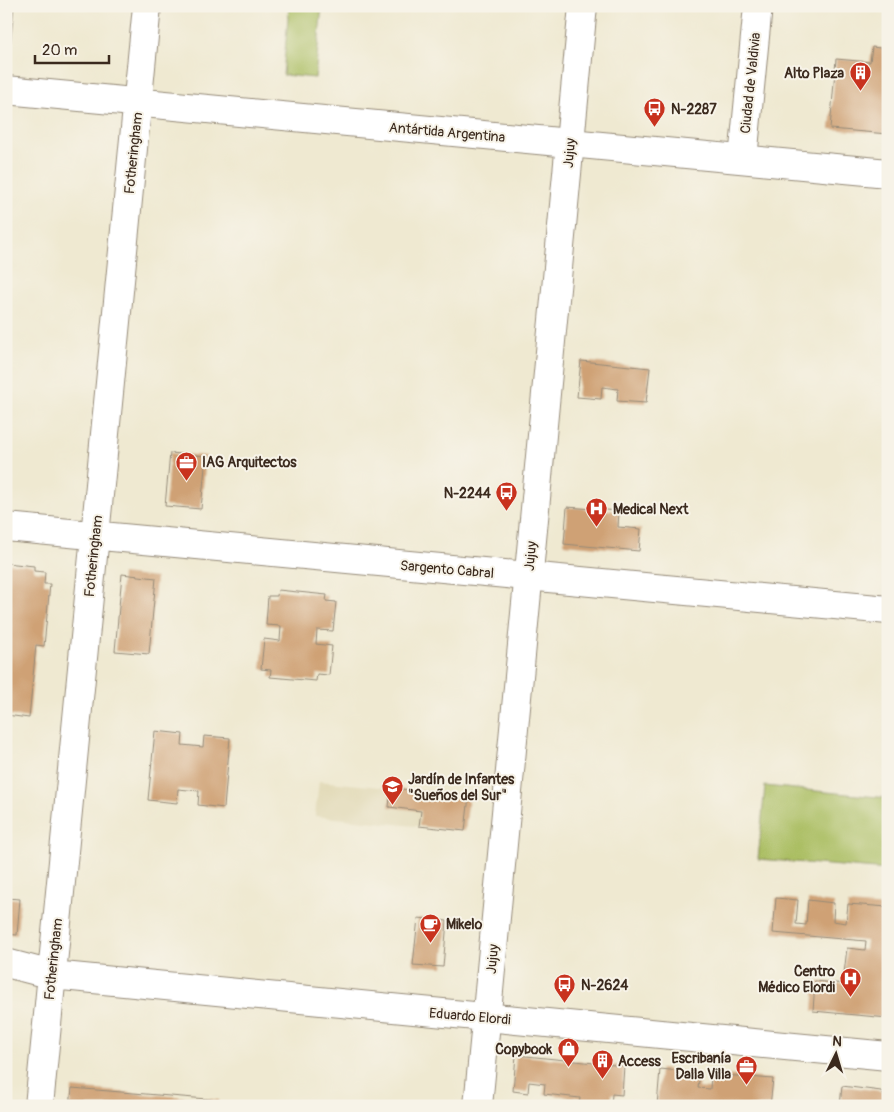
<svg xmlns="http://www.w3.org/2000/svg" width="894" height="1112" font-family="Pangolin,sans-serif">
<style>
.built{fill:#e3dbba}
.green{fill:#aabe62;stroke:#727440}
.building{fill:#cfa174}
.lines{fill:none;stroke-linecap:round;stroke-linejoin:round}
.minor-casing{stroke:#958a78;stroke-width:30}
.tertiary-casing{stroke:#958a78;stroke-width:30}
.secondary-casing{stroke:#958a78;stroke-width:30}
.minor{stroke:#fff;stroke-width:28}
.tertiary{stroke:#fff;stroke-width:28}
.secondary{stroke:#fff;stroke-width:28}
.labels{text-anchor:middle;stroke-width:4;stroke-linejoin:round;paint-order:stroke}
.poi-label{font-size:14px;font-weight:bold;fill:#3b2a1e;stroke:#f7f3e8;text-anchor:start}
.street-label{font-size:14px;fill:#3b2a1e;stroke:#f7f3e8}
</style>
<rect width="100%" height="100%" fill="#f7f3e8"/>
<filter id="ink" filterUnits="userSpaceOnUse"><feTurbulence type="fractalNoise" baseFrequency=".02" numOctaves="2"/><feDisplacementMap in="SourceGraphic" scale="10" xChannelSelector="R" yChannelSelector="G"/><feConvolveMatrix kernelMatrix="1 2 1 2 8 2 1 2 1" color-interpolation-filters="sRGB"/></filter>
<filter id="wash" filterUnits="userSpaceOnUse"><feTurbulence type="fractalNoise" baseFrequency=".0096" numOctaves="4" result="noise"/><feDisplacementMap in="SourceGraphic" scale="20" xChannelSelector="R" yChannelSelector="G"/><feGaussianBlur stdDeviation="1.12" result="paint"/><feColorMatrix in="noise" values="0 0 0 0 0 0 0 0 0 0 0 0 0 0 0 0 0 1.4 0 .05"/><feComposite in="paint" operator="in"/></filter>
<g filter="url(#wash)">
<rect width="100%" height="100%" fill="#efe9d1"/>
<!-- built -->
<path class="built" d="M319,781l150,15 -4,35 -150,-15z"/>
<!-- green -->
<path class="green" d="M289,6h33l-7,72 -32,-3z
M765,786l123,12v72l-130,-11z"/>
<g id="blocks">
<!-- building -->
<path class="building" d="M6,6h8l-4,43h-4z
M872,47l16,2v85l-58,-5 6,-70 34,3z
M581,361l69,7 -4,35 -29,-2 1,-12 -16,-2 -1,12 -24,-2z
M170,453l36,3 -5,53 -36,-3z
M567,507l52,4 -1,16 23,2 -2,22 -75,-7z
M6,563l28,3v5l11,1 -1,12h6l-6,62 -8,-1 -7,73 -23,-3z
M122,574l34,4 -7,76 -34,-3z
M278,590l49,5 -1,6 10,1 -3,29 -16,-1 -1,14 16,2 -3,29 -12,-1 -1,7 -46,-4 1,-7 -10,-1 3,-30 16,2 1,-15 -15,-1 2,-29h9z
M155,731l28,3 -1,11 21,2 1,-11 26,2 -6,70 -26,-3 1,-14 -21,-2 -1,14 -29,-3z
M391,788l78,8 -4,35 -46,-5 2,-15 -32,-4z
M6,898l14,1 -3,36 -11,-1z
M776,898l22,2 -2,24 10,1 2,-25 26,3 -1,18 13,2 2,-19 40,3v111l-75,-7 2,-30 40,4 1,-10 -12,-1 3,-26 18,2 1,-9 -93,-8z
M418,918l29,3 -4,46 -30,-2z
M516,1055l108,11 -2,29 -10,-1 -1,12h-18l-14,-1 1,-7 -36,-4 1,-10 -16,-2 -1,11 -15,-2z
M660,1069l40,4 -2,15 12,1 1,-15 62,5 -3,27h-113z
M842,1086l39,5 4,7v8h-45z
M72,1088l147,12v6h-149z"/>
</g>
</g>
<g filter="url(#ink)">
<use href="#blocks" fill-opacity="0" stroke="#958a78" stroke-width="1"/>
<g class="lines">
<defs>
<path id="minor" d="M743,159l15,-153
M6,527l882,83
M6,963l46,12 836,81
M39,1106l108,-1100"/>
<path id="tertiary" d="M478,1106l105,-1100"/>
<path id="secondary" d="M6,90l882,83"/>
</defs>
<!-- minor casing -->
<use href="#minor" class="minor-casing"/>
<!-- tertiary casing -->
<use href="#tertiary" class="tertiary-casing"/>
<!-- secondary casing -->
<use href="#secondary" class="secondary-casing"/>
<!-- minor -->
<use href="#minor" class="minor"/>
<!-- tertiary -->
<use href="#tertiary" class="tertiary"/>
<!-- secondary -->
<use href="#secondary" class="secondary"/>
</g>
</g>
<!-- icons -->
<defs>
<symbol id="building-pin" viewBox="-11 -11 22 30"><path d="M0 17L-7.5 6A9.5 9.5 0 1 1 7.5 6Z" fill="#c8321e" stroke="#f7f3e8"/><path d="M-4-6H4V6H1V3H-1V6H-4ZM-2.5-4.3h1.7v1.8h-1.7ZM.8-4.3h1.7v1.8H.8ZM-2.5-1h1.7V.8h-1.7ZM.8-1h1.7V.8H.8Z" fill="#fff"/></symbol>
<symbol id="bus-pin" viewBox="-11 -11 22 30"><path d="M0 17L-7.5 6A9.5 9.5 0 1 1 7.5 6Z" fill="#c8321e" stroke="#f7f3e8"/><path d="M-5-6H5V4H4V6H2V4H-2V6H-4V4H-5ZM-3.5-4V0h7V-4ZM-3.5 1.2v1.5H-2V1.2ZM2 1.2v1.5H3.5V1.2Z" fill="#fff"/></symbol>
<symbol id="office-pin" viewBox="-11 -11 22 30"><path d="M0 17L-7.5 6A9.5 9.5 0 1 1 7.5 6Z" fill="#c8321e" stroke="#f7f3e8"/><path d="M-6-3h4V-5.5h4V-3h4V5H-6ZM-1-4.5V-3h2v-1.5ZM-6 0V1H6V0Z" fill="#fff"/></symbol>
<symbol id="hospital-pin" viewBox="-11 -11 22 30"><path d="M0 17L-7.5 6A9.5 9.5 0 1 1 7.5 6Z" fill="#c8321e" stroke="#f7f3e8"/><path d="M-5-5h3v3.5h4V-5h3V5h-3V1.5h-4V5h-3Z" fill="#fff"/></symbol>
<symbol id="school-pin" viewBox="-11 -11 22 30"><path d="M0 17L-7.5 6A9.5 9.5 0 1 1 7.5 6Z" fill="#c8321e" stroke="#f7f3e8"/><path d="M0-5L7-2L0 1L-7-2ZM-4 1L0 2.5L4 1V4Q0 6-4 4Z" fill="#fff"/></symbol>
<symbol id="cafe-pin" viewBox="-11 -11 22 30"><path d="M0 17L-7.5 6A9.5 9.5 0 1 1 7.5 6Z" fill="#c8321e" stroke="#f7f3e8"/><path d="M-5.5-4.5H6V0H3Q3 3.5 0 3.5H-2.5Q-5.5 3.5-5.5 0ZM3-3.2v2h1.7v-2ZM-6 4.5H4V6H-6Z" fill="#fff"/></symbol>
<symbol id="shop-pin" viewBox="-11 -11 22 30"><path d="M0 17L-7.5 6A9.5 9.5 0 1 1 7.5 6Z" fill="#c8321e" stroke="#f7f3e8"/><path d="M-5-2.5h2.3a2.7 3.5 0 0 1 5.4 0H5L5.5 6h-11ZM-1.5-2.5h3a1.5 2.3 0 0 0-3 0Z" fill="#fff"/></symbol>
</defs>
<g fill-rule="evenodd">
<use href="#building-pin" x="848" y="60" width="25" height="34"/>
<use href="#bus-pin" x="642" y="96" width="25" height="34"/>
<use href="#office-pin" x="174" y="450" width="25" height="34"/>
<use href="#bus-pin" x="494" y="480" width="25" height="34"/>
<use href="#hospital-pin" x="584" y="496" width="25" height="34"/>
<use href="#school-pin" x="380" y="774" width="25" height="34"/>
<use href="#cafe-pin" x="418" y="912" width="25" height="34"/>
<use href="#hospital-pin" x="838" y="966" width="25" height="34"/>
<use href="#bus-pin" x="552" y="972" width="25" height="34"/>
<use href="#shop-pin" x="556" y="1036" width="25" height="34"/>
<use href="#building-pin" x="590" y="1048" width="25" height="34"/>
<use href="#office-pin" x="734" y="1054" width="25" height="34"/>
</g>
<g class="labels">
<!-- poi labels -->
<g class="poi-label">
<text x="844" y="78" text-anchor="end">Alto Plaza</text>
<text x="671" y="114">N-2287</text>
<text x="202" y="467">IAG Arquitectos</text>
<text x="491" y="498" text-anchor="end">N-2244</text>
<text x="613" y="514">Medical Next</text>
<text x="408" y="784">Jardín de Infantes<tspan x="408" dy="16">"Sueños del Sur"</tspan></text>
<text x="446" y="929">Mikelo</text>
<text x="835" y="976" text-anchor="end">Centro<tspan x="835" dy="16">Médico Elordi</tspan></text>
<text x="581" y="990">N-2624</text>
<text x="552" y="1054" text-anchor="end">Copybook</text>
<text x="731" y="1063" text-anchor="end">Escribanía<tspan x="731" dy="16">Dalla Villa</tspan></text>
<text x="618" y="1066">Access</text>
</g>
<!-- street labels -->
<g class="street-label">
<text transform="translate(750 83) rotate(-84)" y="5">Ciudad de Valdivia</text>
<text transform="translate(447 132) rotate(5)" y="5">Antártida Argentina</text>
<text transform="translate(133 153) rotate(-84)" y="5">Fotheringham</text>
<text transform="translate(569 153) rotate(-85)" y="5">Jujuy</text>
<text transform="translate(93 556) rotate(-84)" y="5">Fotheringham</text>
<text transform="translate(530 556) rotate(-85)" y="5">Jujuy</text>
<text transform="translate(447 569) rotate(5)" y="5">Sargento Cabral</text>
<text transform="translate(53 959) rotate(-84)" y="5">Fotheringham</text>
<text transform="translate(492 959) rotate(-85)" y="5">Jujuy</text>
<text transform="translate(470 1016) rotate(5)" y="5">Eduardo Elordi</text>
</g>
</g>
<!-- margin -->
<rect width="894" height="1112" fill="none" stroke="#f7f3e8" stroke-width="25"/>
<!-- north arrow -->
<g transform="translate(836 1054) rotate(5)" stroke="#f7f3e8" stroke-width="4" paint-order="stroke">
<path d="M0-4L9 19L0 12L-9 19Z" fill="#3b2a1e"/>
<text y="-8" font-size="14" font-weight="bold" text-anchor="middle" fill="#3b2a1e">N</text>
</g>
<!-- scale -->
<path d="M35 55v8h74v-8" fill="none" stroke="#3b2a1e" stroke-width="2.5"/>
<text x="42" y="55" font-size="15" fill="#3b2a1e" stroke="#f7f3e8" stroke-width="4" paint-order="stroke">20 m</text>
</svg>
